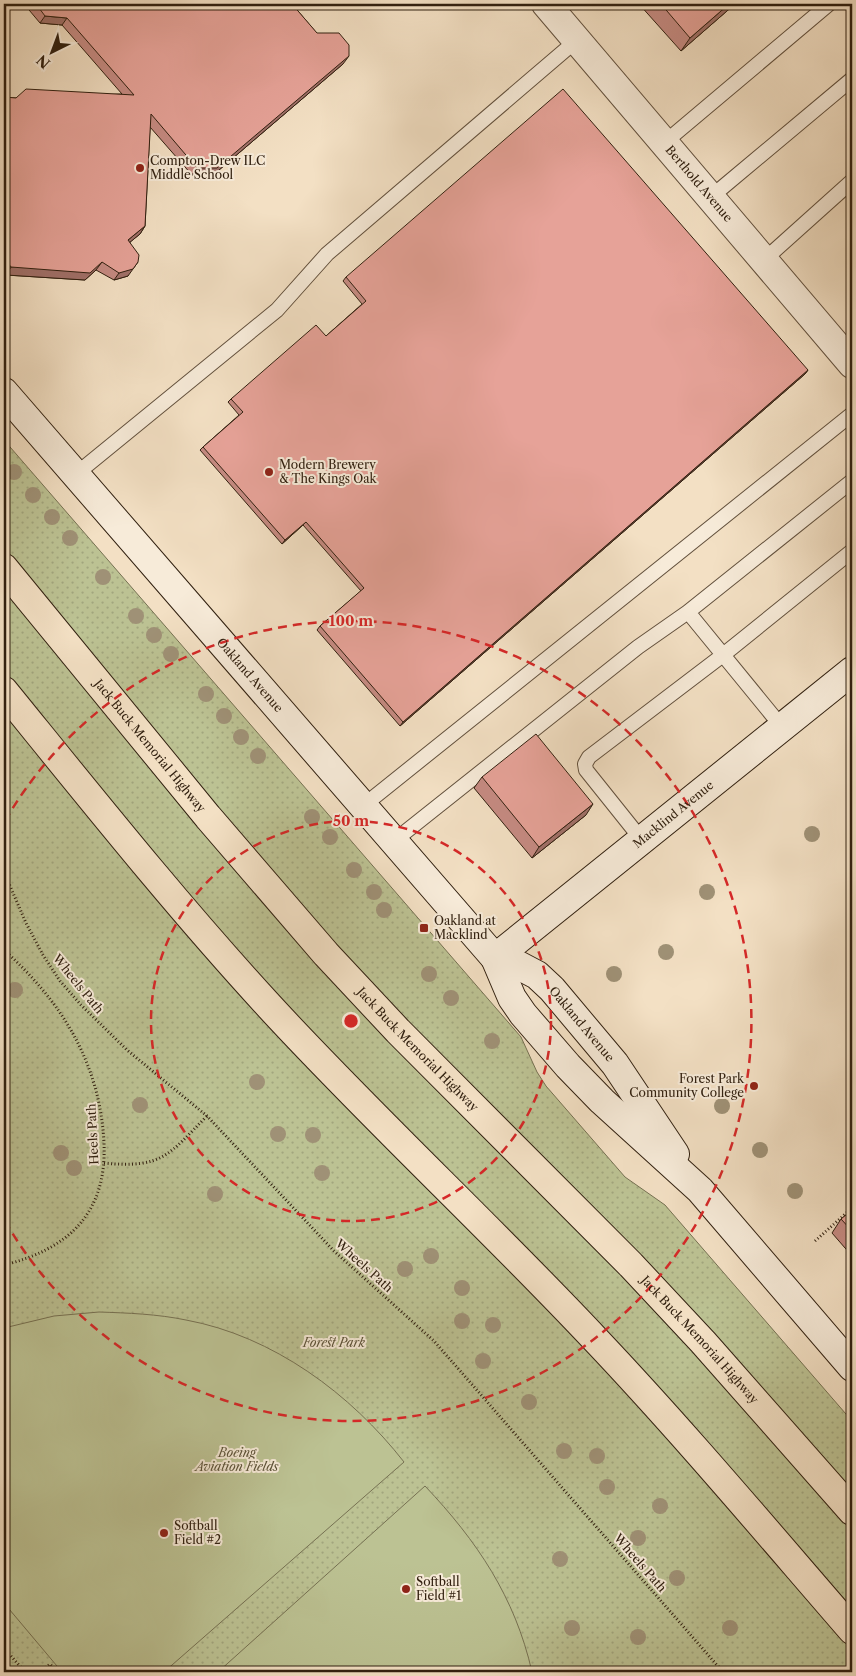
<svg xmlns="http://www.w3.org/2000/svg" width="856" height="1676" font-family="'Libre Caslon Text',serif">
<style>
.grass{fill:url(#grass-dots);stroke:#767152}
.pitch{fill:#bcc293;stroke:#767152}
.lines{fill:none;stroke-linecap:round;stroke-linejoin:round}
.lane-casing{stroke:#62503d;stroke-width:16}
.street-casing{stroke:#62503d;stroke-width:30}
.secondary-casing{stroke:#312010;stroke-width:30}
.highway-casing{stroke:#312010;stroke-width:30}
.path{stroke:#312010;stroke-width:3;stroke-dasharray:1 2.5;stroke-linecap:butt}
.lane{stroke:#f7ebd9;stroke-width:14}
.street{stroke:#f7ebd9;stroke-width:28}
.secondary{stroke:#f7ebd9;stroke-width:28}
.highway{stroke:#f3e0c4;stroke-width:28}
.tree{fill:#9f9176}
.wall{fill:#c68b83;stroke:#312010}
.shaded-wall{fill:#a1716a;stroke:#312010}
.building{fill:#e6a298;stroke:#312010}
.ring{fill:none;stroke:#d62828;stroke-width:2.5;stroke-dasharray:9 6}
.poi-dot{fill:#8f2418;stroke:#f7ebd9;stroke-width:2}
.labels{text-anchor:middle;stroke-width:4;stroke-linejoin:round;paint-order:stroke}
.poi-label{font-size:12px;fill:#312010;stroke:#f7ebd9;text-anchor:start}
.street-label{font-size:12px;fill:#312010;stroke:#f7ebd9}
.park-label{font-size:12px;font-style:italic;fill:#5b5137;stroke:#f7ebd9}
.centre{fill:#d62828;stroke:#f7ebd9;stroke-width:2.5}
.ring-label{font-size:15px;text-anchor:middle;font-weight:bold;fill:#d62828;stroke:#f7ebd9;stroke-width:4;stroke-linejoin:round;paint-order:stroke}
</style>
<defs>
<pattern id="grass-dots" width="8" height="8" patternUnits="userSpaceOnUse" patternTransform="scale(1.25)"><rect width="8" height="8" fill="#bcc293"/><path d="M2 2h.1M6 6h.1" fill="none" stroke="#a2a67e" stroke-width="1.8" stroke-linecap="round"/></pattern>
</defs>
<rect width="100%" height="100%" fill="#f3e0c4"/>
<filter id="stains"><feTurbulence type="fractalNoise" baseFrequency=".004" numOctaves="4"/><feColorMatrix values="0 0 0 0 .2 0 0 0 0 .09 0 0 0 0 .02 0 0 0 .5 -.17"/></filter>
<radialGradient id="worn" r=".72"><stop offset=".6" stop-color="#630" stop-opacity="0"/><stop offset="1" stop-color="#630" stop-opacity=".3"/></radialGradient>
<!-- grass -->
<path class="grass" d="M4,440l517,597 16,35 9,14 79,91 40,28 187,216v251h-848z"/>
<!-- pitch -->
<path class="pitch" d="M99,1312c29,1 58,2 87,8 87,16 165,74 218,142l-240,210h-102l-58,-69v-275l50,-12z
M425,1486c52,55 90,111 107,186h-314z"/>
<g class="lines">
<defs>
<path id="lane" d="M664,143l165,-139
M711,197l141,-118
M764,260l88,-79
M75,475l202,-165 50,-56 250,-214
M688,612l94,115
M363,806l489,-392
M642,840l-56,-70 -1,-6 4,-7 134,-102 129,-104
M394,841l244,-194 50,-35 164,-131"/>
<g id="street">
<path id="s1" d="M546,4l306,360"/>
</g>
<g id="secondary">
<path id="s2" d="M4,392l491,566 17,40 11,16 45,52 34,35 98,89 152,177"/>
<path id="s3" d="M495,958l357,-287"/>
<path id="s4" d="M495,958l23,7 19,10 15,14 63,75 60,90"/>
</g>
<g id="highway">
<path id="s5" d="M4,568l204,249 118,137 72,77 233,234 72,77 149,169"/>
<path d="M4,691c87,107 173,215 266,316 105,114 219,219 325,332 89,94 172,193 257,291"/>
</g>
</defs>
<!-- lane casing -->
<use href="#lane" class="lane-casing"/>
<!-- street casing -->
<use href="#street" class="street-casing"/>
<!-- secondary casing -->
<use href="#secondary" class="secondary-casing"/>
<!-- highway casing -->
<use href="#highway" class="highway-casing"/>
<!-- path -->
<path class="path" d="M4,872l22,51 17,32 17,26 21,24 46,45 80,66 127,135 100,90 289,331
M4,950c58,52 96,113 100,193 3,70 -35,106 -100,122
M104,1163c59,6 65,-9 103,-47
M4,1224l5,-7
M815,1241l37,-33
M4,1648l21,24
M40,1672l10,-8 7,8"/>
<!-- lane -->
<use href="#lane" class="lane"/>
<!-- street -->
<use href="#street" class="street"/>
<!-- secondary -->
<use href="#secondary" class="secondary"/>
<!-- highway -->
<use href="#highway" class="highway"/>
</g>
<!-- trees -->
<g class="tree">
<circle cx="14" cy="472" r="8"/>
<circle cx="33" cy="495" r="8"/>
<circle cx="52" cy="517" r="8"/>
<circle cx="70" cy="538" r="8"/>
<circle cx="103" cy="577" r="8"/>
<circle cx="136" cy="616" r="8"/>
<circle cx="154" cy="635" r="8"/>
<circle cx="171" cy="654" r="8"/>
<circle cx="206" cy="694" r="8"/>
<circle cx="224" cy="716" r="8"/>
<circle cx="241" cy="737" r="8"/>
<circle cx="258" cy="756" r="8"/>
<circle cx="312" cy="817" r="8"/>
<circle cx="812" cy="834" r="8"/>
<circle cx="330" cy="837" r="8"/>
<circle cx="354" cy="870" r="8"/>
<circle cx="374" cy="892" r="8"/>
<circle cx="707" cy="892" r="8"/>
<circle cx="384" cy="910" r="8"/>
<circle cx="666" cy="952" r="8"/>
<circle cx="429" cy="974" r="8"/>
<circle cx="614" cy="974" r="8"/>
<circle cx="15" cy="990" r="8"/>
<circle cx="451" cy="998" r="8"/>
<circle cx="492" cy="1041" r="8"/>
<circle cx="257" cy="1082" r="8"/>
<circle cx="140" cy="1105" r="8"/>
<circle cx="722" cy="1106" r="8"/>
<circle cx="278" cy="1134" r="8"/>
<circle cx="313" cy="1135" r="8"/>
<circle cx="760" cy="1150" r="8"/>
<circle cx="61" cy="1153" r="8"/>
<circle cx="74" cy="1168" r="8"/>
<circle cx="322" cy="1173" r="8"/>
<circle cx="795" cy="1191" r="8"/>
<circle cx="215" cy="1194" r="8"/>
<circle cx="431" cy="1256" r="8"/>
<circle cx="405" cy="1269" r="8"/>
<circle cx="462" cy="1288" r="8"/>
<circle cx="462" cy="1321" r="8"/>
<circle cx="493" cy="1325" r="8"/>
<circle cx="483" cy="1361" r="8"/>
<circle cx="529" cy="1402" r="8"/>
<circle cx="564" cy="1451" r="8"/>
<circle cx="597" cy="1456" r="8"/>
<circle cx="607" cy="1487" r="8"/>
<circle cx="660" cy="1506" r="8"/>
<circle cx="638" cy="1538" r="8"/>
<circle cx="560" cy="1559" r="8"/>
<circle cx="677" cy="1578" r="8"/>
<circle cx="572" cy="1628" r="8"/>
<circle cx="730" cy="1628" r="8"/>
<circle cx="638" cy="1637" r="8"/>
</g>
<!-- wall -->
<path class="wall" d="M24,4h268l51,60 -131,112 -20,-1 -42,-48 -5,99 -5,8 -10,8 -2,34 -14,4 -18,-10 -11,10 -79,-5 -2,-3v-175l12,1 106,-4 -60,-69 -22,-2z
M639,4h96l-54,47z
M346,277l462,93 -3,4 -405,352 -83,-96 3,-4 41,-35 -58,-66 -21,19 -82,-94 3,-3 36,-32 -11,-13 3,-3 95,-63 36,-32 -19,-23z
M482,777l104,38 -54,43 -58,-70z
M852,1210v46l-20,-23 9,-14z"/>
<!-- shaded-wall -->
<path class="shaded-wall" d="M729,4h6l-54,47 9,-13z
M45,16l22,2 -5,7 -22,-2z
M349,56l-6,8 -131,112 -20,-1 5,-7z
M145,226l-5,8 -17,14 5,-8z
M102,262l-6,8 -11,10 -79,-5 5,-8z
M138,262l-10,14 -14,4 5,-7z
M808,370l-3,4 -405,352 3,-4z
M306,522l-3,3 -21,19 3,-4z
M593,804l-7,11 -54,43 7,-11z"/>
<!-- building -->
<path class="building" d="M36,4h256l25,29h22l10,12v11l-132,112h-20l-46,-54 -6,112 -17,14 11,15 -1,7 -5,7 -14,4 -17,-11 -12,11 -79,-6 -7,-9v-161l12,1 10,-9 108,6 -67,-77 -22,-2z
M661,4h68l-39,34z
M563,89l245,281 -405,352 -83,-96 44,-38 -58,-66 -21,18 -82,-93 40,-35 -12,-13 85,-74 10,11 40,-35 -20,-24z
M536,734l57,70 -54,43 -57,-70z
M852,1210v21l-11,-12z"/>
<!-- distance rings -->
<g class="ring">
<circle cx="351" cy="1021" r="200"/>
<path d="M5 821A400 400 0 1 1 5 1221"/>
</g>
<!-- markers -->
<g class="poi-dot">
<circle cx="140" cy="168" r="5"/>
<circle cx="269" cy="472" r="5"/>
<rect x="419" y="923" width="10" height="10" rx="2.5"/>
<circle cx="754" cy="1086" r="5"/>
<circle cx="164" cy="1533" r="5"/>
<circle cx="406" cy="1589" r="5"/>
</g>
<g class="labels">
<!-- poi labels -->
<g class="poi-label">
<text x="150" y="165">Compton-Drew ILC<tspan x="150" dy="14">Middle School</tspan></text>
<text x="279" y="469">Modern Brewery<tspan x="279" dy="14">&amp; The Kings Oak</tspan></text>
<text x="434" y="925">Oakland at<tspan x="434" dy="14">Macklind</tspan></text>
<text x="744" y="1083" text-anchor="end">Forest Park<tspan x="744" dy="14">Community College</tspan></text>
<text x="174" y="1530">Softball<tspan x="174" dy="14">Field #2</tspan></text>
<text x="416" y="1586">Softball<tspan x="416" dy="14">Field #1</tspan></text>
</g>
<!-- street labels -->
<g class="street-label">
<text dy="4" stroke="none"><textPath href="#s1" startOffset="236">Berthold Avenue</textPath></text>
<text dy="4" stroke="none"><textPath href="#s2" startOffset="375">Oakland Avenue</textPath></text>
<text dy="4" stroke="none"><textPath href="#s5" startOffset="230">Jack Buck Memorial Highway</textPath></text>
<text dy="4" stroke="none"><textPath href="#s3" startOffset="229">Macklind Avenue</textPath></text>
<text transform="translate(78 984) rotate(51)" y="4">Wheels Path</text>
<text dy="4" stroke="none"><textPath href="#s4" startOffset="112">Oakland Avenue</textPath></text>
<text dy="4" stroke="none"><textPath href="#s5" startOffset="635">Jack Buck Memorial Highway</textPath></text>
<text transform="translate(93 1134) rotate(-93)" y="4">Heels Path</text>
<text transform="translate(364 1266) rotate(42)" y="4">Wheels Path</text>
<text dy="4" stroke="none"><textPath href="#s5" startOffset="1040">Jack Buck Memorial Highway</textPath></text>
<text transform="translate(640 1563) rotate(49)" y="4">Wheels Path</text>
</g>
<!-- park labels -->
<g class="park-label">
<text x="334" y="1347">Forest Park</text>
<text x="237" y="1457">Boeing<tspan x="237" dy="14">Aviation Fields</tspan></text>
</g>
</g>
<circle cx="351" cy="1021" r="8" class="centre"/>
<g class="ring-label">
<text x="351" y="626">100 m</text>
<text x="351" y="826">50 m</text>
</g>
<!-- margin -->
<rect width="856" height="1676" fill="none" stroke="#f3e0c4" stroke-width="20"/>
<rect x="5" y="5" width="846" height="1666" fill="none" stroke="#312010" stroke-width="2.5"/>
<rect x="10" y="10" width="836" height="1656" fill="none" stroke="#312010"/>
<!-- north arrow -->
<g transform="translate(52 52) rotate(222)" stroke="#f7ebd9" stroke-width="4" paint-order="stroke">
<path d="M0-4L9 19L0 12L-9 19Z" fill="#312010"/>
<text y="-8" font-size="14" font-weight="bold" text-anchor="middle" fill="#312010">N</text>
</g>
<rect width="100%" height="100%" filter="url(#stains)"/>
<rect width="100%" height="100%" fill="url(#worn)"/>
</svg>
